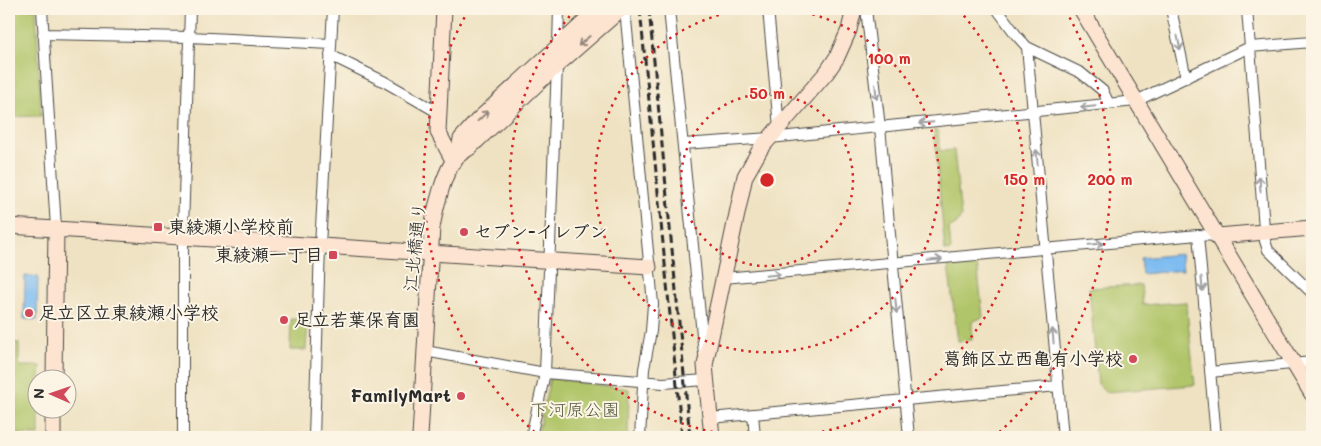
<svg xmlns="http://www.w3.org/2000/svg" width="1321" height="446" font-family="Mali,'Klee One',sans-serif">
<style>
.green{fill:#b0c569;stroke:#6e784a}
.water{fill:#7ebcf1;stroke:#54748e}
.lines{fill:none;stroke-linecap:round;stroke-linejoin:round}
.street-casing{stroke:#484642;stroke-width:12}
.secondary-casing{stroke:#484642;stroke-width:17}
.street{stroke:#fff;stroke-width:10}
.secondary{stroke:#fde4d0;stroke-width:15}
.rail{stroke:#2b2b2b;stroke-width:3;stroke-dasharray:8 4;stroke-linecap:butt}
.oneway{stroke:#94887e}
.oneway2{stroke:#a0a0a0}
.ring{fill:none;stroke:#d62828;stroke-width:2.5;stroke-dasharray:2.5 5}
.poi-dot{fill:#d1495b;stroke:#fcf5e5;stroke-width:2}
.labels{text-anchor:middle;stroke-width:4;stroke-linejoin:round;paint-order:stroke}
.poi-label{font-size:18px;font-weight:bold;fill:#2b2b2b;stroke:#fcf5e5;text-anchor:start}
.street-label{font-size:18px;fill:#2b2b2b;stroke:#fcf5e5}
.park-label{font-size:18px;fill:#53593e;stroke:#fcf5e5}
.centre{fill:#d62828;stroke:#fcf5e5;stroke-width:2.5}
.ring-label{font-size:15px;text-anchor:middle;font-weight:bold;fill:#d62828;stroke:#fcf5e5;stroke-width:4;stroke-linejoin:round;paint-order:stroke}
</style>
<rect width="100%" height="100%" fill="#fcf5e5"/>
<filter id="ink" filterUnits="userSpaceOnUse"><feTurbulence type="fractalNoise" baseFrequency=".02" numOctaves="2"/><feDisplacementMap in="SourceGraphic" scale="10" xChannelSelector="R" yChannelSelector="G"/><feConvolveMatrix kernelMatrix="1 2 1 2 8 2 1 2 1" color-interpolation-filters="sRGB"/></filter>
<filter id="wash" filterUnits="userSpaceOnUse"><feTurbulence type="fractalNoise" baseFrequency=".0096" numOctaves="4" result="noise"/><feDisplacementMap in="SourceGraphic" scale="20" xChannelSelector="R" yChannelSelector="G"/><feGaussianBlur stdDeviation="1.12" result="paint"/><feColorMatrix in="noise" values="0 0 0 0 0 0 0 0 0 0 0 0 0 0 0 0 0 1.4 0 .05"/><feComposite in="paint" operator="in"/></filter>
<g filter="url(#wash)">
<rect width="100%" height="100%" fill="#efe2c2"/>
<!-- green -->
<path class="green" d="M9,9h27l5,107 -32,1z
M934,130h4l2,21 14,-1 7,67 -5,8 -7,2 2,23 -6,1z
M977,263l6,54 -11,5v18l-14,1 -10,-76z
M1141,285l2,20 43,-3 9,83 -89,7 -8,-8 -9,-96z
M291,319l17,1 -2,30h-16z
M9,342l10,1v23h22l-1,12h-2v30l1,1v26l-30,-1z
M550,378l79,11 -1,48h-91z"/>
<!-- water -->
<path class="water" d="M1181,254l2,16 -41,4 -2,-16z
M25,276l13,1 -1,43 -13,-1z"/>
</g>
<g filter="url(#ink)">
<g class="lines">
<defs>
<path id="street" d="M42,9l14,219
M625,9l28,295 -2,27 -7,38 -4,68
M669,9l35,345
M768,9l11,118
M866,9l14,118 29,310
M997,9l20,27 10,11 54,26 22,18 6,13
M1171,9l15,69
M1247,9l18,232 3,9 44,43
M43,34l146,3 142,7
M558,46l1,-37
M1027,47l36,390
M330,55l55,27 54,31
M683,144l87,-6 366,-37 114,-54 62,-5
M1198,235l18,202
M724,278l474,-43 20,1
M425,351l120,22 118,10 43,-3
M1210,372l102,-10
M753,414l2,23
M710,418l348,-32
M183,437v-208l7,-220
M314,437l6,-191 13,-237
M531,437l14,-64 12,-308"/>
<path id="secondary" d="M444,9l-6,123 16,30
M1081,9l231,385
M458,155l3,-16 17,-19 121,-111
M9,226l640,41
M1218,236l94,-8
M54,378l2,-150
M53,437v-29
M420,437l12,-210c3,-17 13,-62 27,-72 3,-3 7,-5 10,-7l88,-83 64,-56
M712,437l-7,-72 40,-189 16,-28 66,-76 10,-15 12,-27 5,-21"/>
</defs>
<!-- street casing -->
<use href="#street" class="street-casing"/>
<!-- secondary casing -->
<use href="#secondary" class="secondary-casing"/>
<!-- street -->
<use href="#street" class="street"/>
<!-- secondary -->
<use href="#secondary" class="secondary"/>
<!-- rail -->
<path class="rail" d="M640,9l42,428
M649,9l41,428"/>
</g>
<!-- one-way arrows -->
<defs><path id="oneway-shaft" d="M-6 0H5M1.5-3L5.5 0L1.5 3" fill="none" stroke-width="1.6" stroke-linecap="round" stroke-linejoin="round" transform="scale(1.25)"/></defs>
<g class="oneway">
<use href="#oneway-shaft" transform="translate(584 41) rotate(139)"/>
<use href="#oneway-shaft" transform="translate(483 116) rotate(-43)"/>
</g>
<g class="oneway2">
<use href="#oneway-shaft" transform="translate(1179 43) rotate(78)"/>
<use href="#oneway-shaft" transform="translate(876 92) rotate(84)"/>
<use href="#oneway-shaft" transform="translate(1088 107) rotate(174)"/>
<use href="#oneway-shaft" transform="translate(926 123) rotate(175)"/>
<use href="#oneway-shaft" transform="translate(1037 157) rotate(-95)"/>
<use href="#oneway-shaft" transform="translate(1260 184) rotate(-94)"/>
<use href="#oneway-shaft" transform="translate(1096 244) rotate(-5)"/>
<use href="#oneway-shaft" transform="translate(935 260) rotate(-5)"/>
<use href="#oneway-shaft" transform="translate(773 275) rotate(-5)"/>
<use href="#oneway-shaft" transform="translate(1202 284) rotate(85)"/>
<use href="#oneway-shaft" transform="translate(896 306) rotate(84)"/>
<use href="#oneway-shaft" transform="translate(1053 336) rotate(-95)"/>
</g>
</g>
<!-- distance rings -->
<g class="ring">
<circle cx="767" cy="180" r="86"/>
<path d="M783 9A172 172 0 1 1 751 9"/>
<path d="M959 10A257 257 0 1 1 575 10"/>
<path d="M540 437A343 343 0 0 1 468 11M1066 11A343 343 0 0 1 994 437"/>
</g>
<!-- markers -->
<g class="poi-dot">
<rect x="153" y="222" width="10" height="10" rx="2.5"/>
<circle cx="464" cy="232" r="5"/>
<rect x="328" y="250" width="10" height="10" rx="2.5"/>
<circle cx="29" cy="313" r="5"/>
<circle cx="284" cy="320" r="5"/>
<circle cx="1133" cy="359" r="5"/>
<circle cx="461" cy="396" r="5"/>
</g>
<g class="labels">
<!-- poi labels -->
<g class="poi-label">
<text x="168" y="233">東綾瀬小学校前</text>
<text x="474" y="238">セブン-イレブン</text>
<text x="323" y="261" text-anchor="end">東綾瀬一丁目</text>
<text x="39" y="319">足立区立東綾瀬小学校</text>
<text x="294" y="326">足立若葉保育園</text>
<text x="1123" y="365" text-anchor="end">葛飾区立西亀有小学校</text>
<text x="451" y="402" text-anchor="end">FamilyMart</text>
</g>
<!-- street labels -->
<g class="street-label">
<text transform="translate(415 247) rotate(-84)" y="6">江北橋通り</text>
</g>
<!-- park labels -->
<g class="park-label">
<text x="575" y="416">下河原公園</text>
</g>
</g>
<circle cx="767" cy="180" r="8" class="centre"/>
<g class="ring-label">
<text x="889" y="64">100 m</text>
<text x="767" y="99">50 m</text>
<text x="1024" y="185">150 m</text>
<text x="1110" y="185">200 m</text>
</g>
<!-- margin -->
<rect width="1321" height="446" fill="none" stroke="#fcf5e5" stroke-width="30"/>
<!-- north arrow -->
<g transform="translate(52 394) rotate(272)"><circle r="24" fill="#fcf5e5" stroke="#a8a49b"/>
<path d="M0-4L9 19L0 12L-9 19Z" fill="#d1495b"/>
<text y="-8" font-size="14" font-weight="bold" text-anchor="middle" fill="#2b2b2b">N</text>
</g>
</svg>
